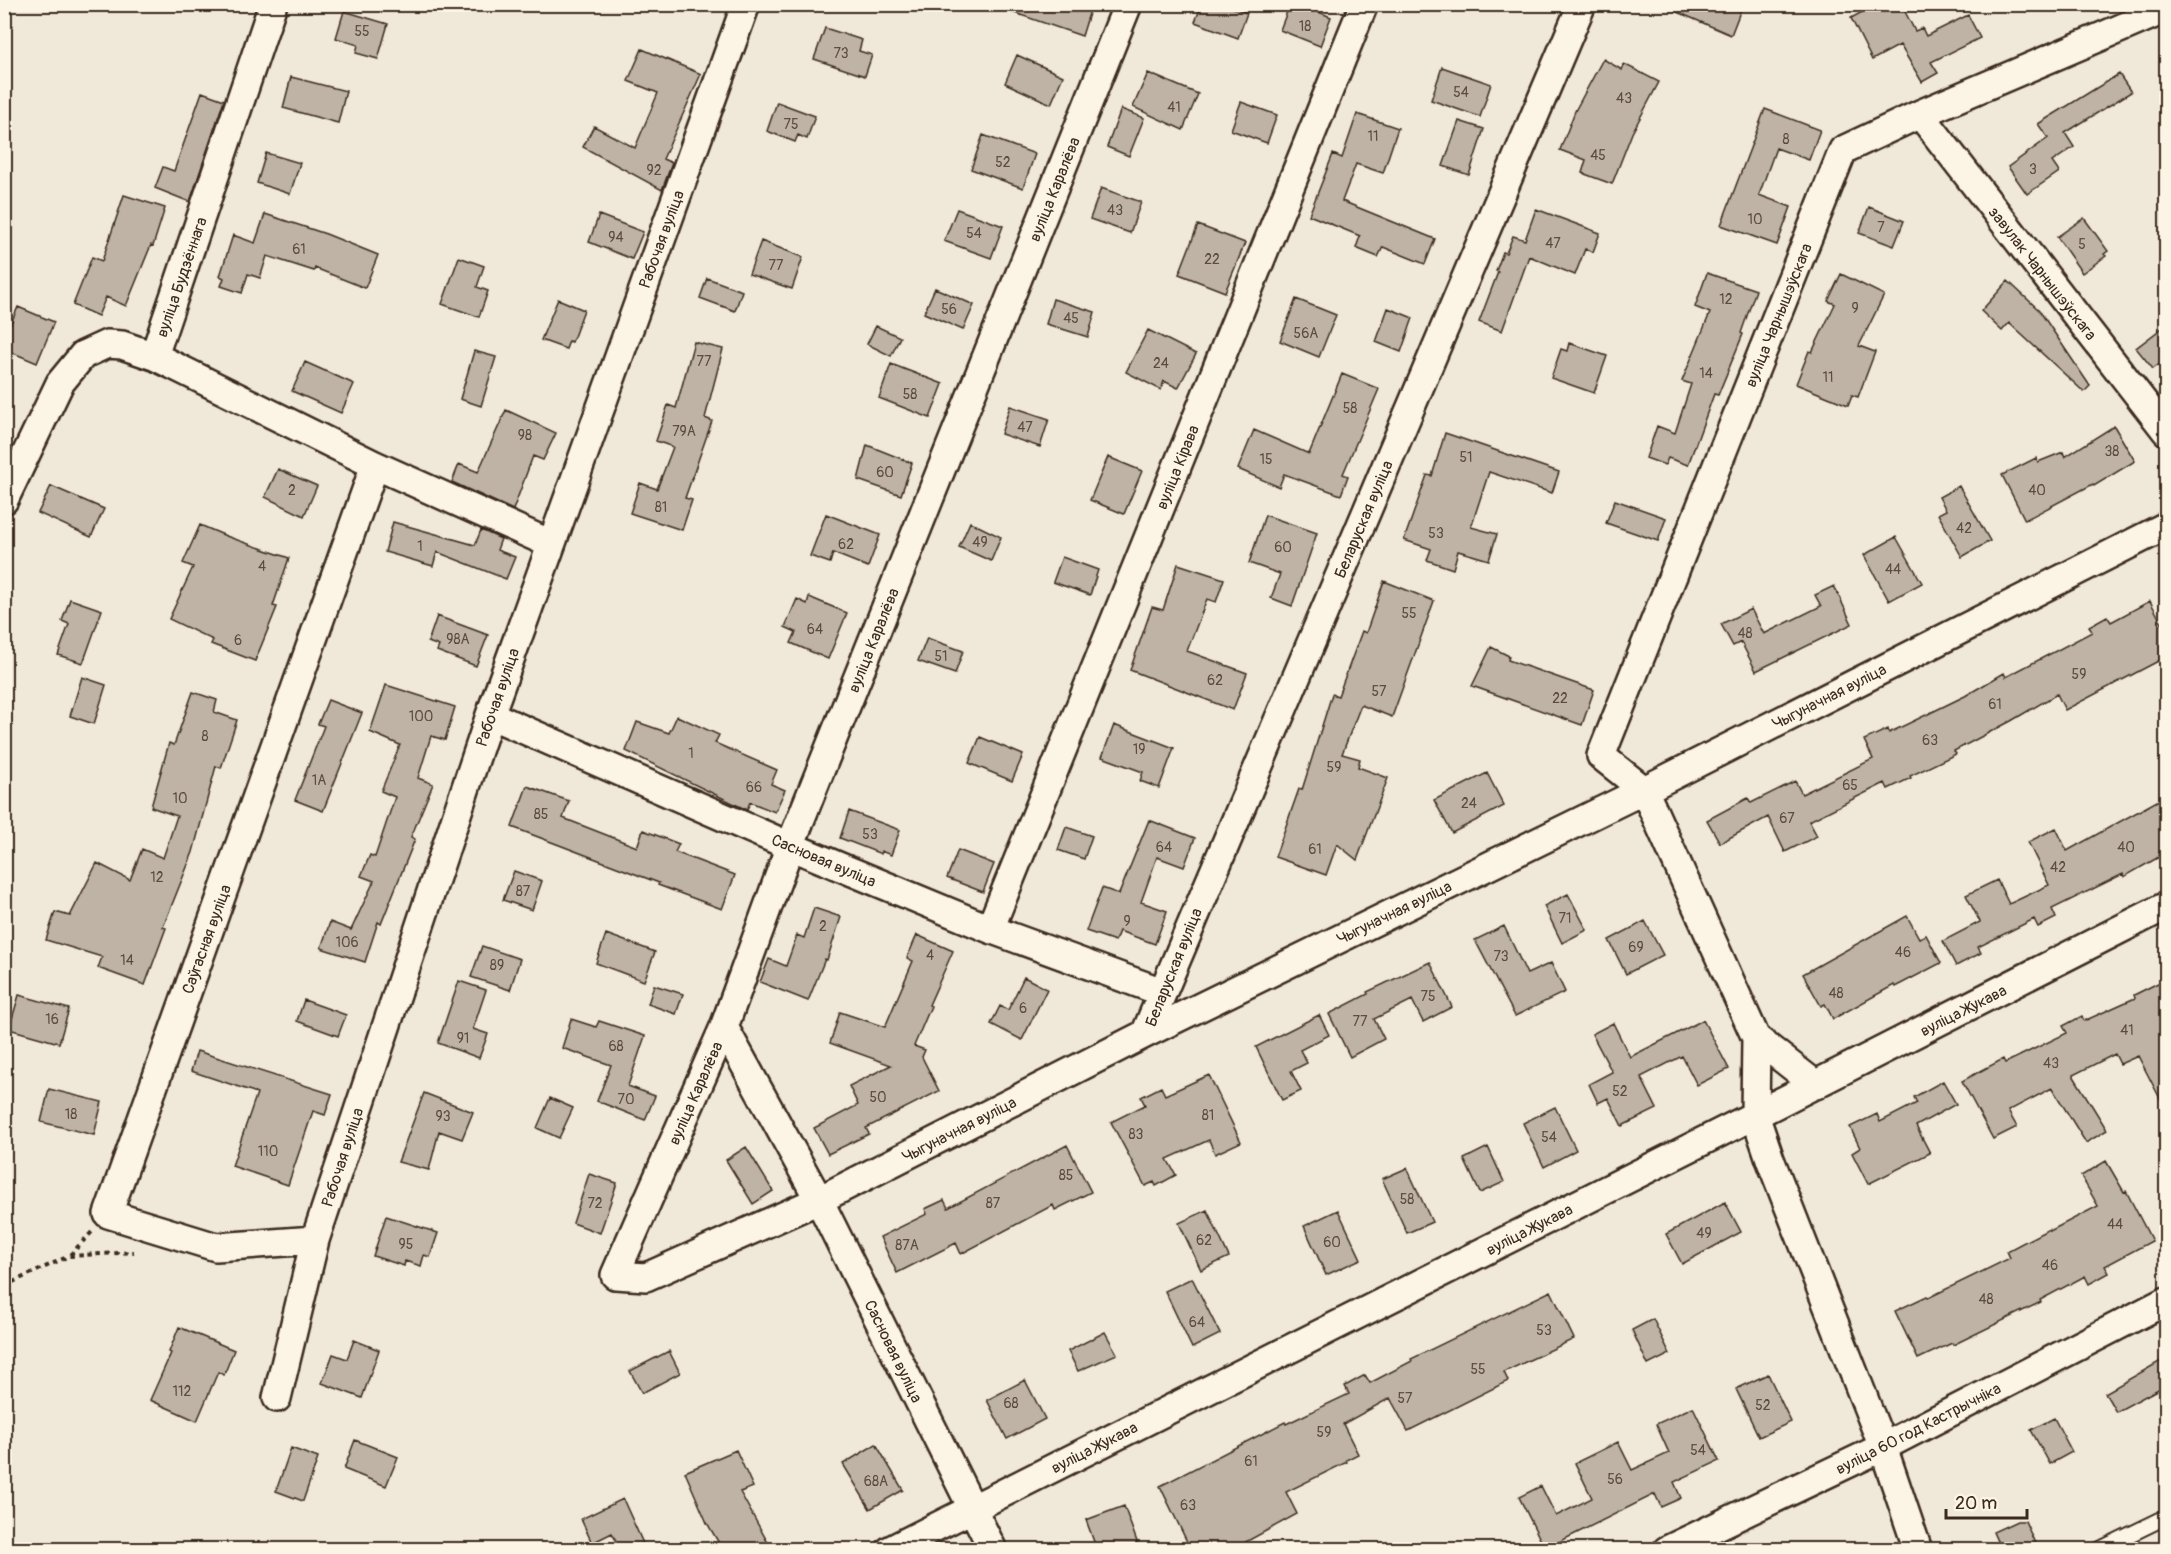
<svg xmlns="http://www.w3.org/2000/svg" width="2171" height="1554" font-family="Pangolin,sans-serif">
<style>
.building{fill:#beb3a4;stroke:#3b2a1e;stroke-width:1.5}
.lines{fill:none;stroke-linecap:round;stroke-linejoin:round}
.lane-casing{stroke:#3b2a1e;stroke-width:18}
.street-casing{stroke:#3b2a1e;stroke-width:32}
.path{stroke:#3b2a1e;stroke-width:4;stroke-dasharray:4.5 4.5;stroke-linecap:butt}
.lane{stroke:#fcf5e5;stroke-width:14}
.street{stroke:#fcf5e5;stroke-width:27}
.labels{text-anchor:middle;stroke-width:4.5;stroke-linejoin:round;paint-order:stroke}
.number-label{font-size:14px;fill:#5c4c40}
.street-label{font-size:16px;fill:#3b2a1e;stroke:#fcf5e5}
</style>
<rect width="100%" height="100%" fill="#f0e9d9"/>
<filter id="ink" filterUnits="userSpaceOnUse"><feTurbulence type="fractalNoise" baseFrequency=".0167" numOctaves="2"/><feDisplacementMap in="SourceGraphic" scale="12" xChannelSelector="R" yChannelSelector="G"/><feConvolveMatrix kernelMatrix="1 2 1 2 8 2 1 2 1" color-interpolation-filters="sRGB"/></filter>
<g filter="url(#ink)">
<!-- building -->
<path class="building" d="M1000,4h92l-10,32 -82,-28z
M1202,4h22l23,9 -9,25 -43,-16z
M1290,4h9l32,13 -11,29 -40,-16z
M1659,4h84l-12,31z
M1877,4h24l14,27 7,-3 4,8 42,-21 12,23 -49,24 7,11 -16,9 -22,-37 -28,15 -21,-42z
M344,11l44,13 -10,35 -22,-6 2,-8 -22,-7z
M825,28l37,12 -3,11 13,4 -7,21 -51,-17z
M642,49l59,25 -38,85 9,4 -10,27 -79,-43 11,-21 41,22 23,-55 -30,-12z
M1017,55l46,21 -12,28 -46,-21z
M1603,59l19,11 2,-6 35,18 -27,51 -20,51 -30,-11 4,-13 -26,-10 15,-39z
M1442,67l49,17 -11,33 -49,-17z
M1148,73l50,21 -15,36 -50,-23z
M2119,74l12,18 -66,41 9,14 -22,15 7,10 -32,22 -19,-27 40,-29 -10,-14z
M291,77l55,14 -8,32 -55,-15z
M202,92l22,8 -34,102 -35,-14 8,-21 11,4z
M777,102l38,14 -8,23 -9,-4 -3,7 -28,-11z
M1241,102l36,13 -10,28 -36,-13z
M1121,109l23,9 -15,38 -22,-9z
M1765,109l55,21 -11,30 -33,-12 -17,47 32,12 -14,38 -56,-20z
M1357,114l41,14 -15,45 -27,-9 -14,37 93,38 -10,25 -42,-17 -5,10 -22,-9 4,-12 -51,-21 24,-61 9,4z
M1459,121l25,8 -15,46 -26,-9z
M983,135l52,19 -12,34 -52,-19z
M266,153l34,10 -10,31 -33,-11z
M1101,188l40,14 -11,31 -40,-14z
M124,195l41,13 -12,38 -2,-1 -25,61 -20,-9 -8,19 -25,-11 19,-48 10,4z
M1869,207l35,14 -10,25 -35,-13z
M957,209l46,17 -12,32 -47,-17z
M1536,209l64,24 -7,19 -8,-3 -10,26 -46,-19 -27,75 -23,-9 19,-50 -2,-1 7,-19 3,1 7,-17 12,4z
M265,214l61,20 52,21 -13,33 -50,-20 -1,3 -47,-15 -7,22 -12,-4 -6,19 -21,-7 3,-8 -4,-2 13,-41 22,8z
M599,215l44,17 -11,27 -43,-17z
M2084,218l24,33 -4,3 2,2 -24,17 -25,-36z
M1198,225l47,18 -20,49 -46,-18z
M761,241l42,16 -11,32 -43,-15z
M459,257l25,9 -7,21 11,4 -9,26 -37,-13z
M1707,273l49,17 -15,43 2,1 -25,61 -4,-1 -26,71 -20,-7 -3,7 -19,-7 11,-32 18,7 16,-49 -9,-3 28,-68 -15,-6z
M1841,274l43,21 -25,51 16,6 -17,45 -6,-2 -4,10 -52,-21 13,-33 3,1 23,-48 -7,-3z
M707,278l35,13 -7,20 -35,-13z
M2008,281l31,29 51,76 -6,6 -75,-69 -7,8 -21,-20z
M935,288l39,17 -11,25 -39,-17z
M558,299l26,11 -12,32 -3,-1 -3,8 -25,-9z
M1053,299l42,13 -7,25 -42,-13z
M1296,299l40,16 -17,42 -39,-16z
M18,307l36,15 -17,41 -33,-14v-10z
M1388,308l25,10 -12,34 -25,-10z
M2166,325v34l-13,10 -17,-21z
M876,326l24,11 -9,19 -24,-12z
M1148,330l48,24 -18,34 -14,-7 -3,9 -35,-18z
M694,342l29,7 -18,69 7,3 -27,77 7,2 -10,30 -52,-17 10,-30 17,6 16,-42 -17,-6 12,-36 8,3z
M1569,343l38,13 -13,37 -43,-15 10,-29 6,2z
M474,351l22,6 -15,49 -21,-7z
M305,362l49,22 -13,29 -49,-22z
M891,364l52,20 -13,34 -51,-20z
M1342,374l37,15 -36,85 5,2 -7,19 -57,-21 -5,13 -41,-18 16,-39 55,24z
M1010,406l39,13 -9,28 -39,-13z
M506,410l50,23 -13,27 -10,-4 -20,54 -61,-28 7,-18 19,8z
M2114,426l21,35 -41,25 -1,-2 -68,36 -23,-45 34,-17 2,4 25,-10 2,5z
M1445,433l114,39 -7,21 -63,-21 -18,55 26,7 -8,26 -31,-9 -5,18 -26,-9 4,-11 -27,-9 23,-65 5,1z
M867,445l45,18 -11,32 -43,-15z
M1108,457l34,14 -18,43 -34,-14z
M278,469l39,17 -13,30 -39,-19z
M51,486l53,23 -13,28 -53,-24z
M1959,486l31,55 -28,16 -24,-43 8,-4 -7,-13z
M1615,500l51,18 -8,23 -52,-18z
M826,514l54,21 -12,32 -35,-14 -3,10 -20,-7z
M1265,515l52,18 -25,73 -21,-8 9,-24 -31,-11z
M393,522l82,23 6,-15 20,9 -4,11 18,7 -9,22 -69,-27 -4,14 -48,-14z
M970,522l31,15 -10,24 -32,-14z
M200,525l26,11 63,22 -16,48 4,1 -22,54 -44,-17 2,-4 -44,-21 24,-52 -10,-4z
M1896,537l26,46 -33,18 -25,-46z
M1062,557l36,13 -8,25 -37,-13z
M1178,564l46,15 -8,23 -9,-3 -20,52 60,22 -14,37 -103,-40 22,-63 11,3z
M1384,581l50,20 -42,116 -31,-12 -19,49 18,5 -2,8 30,11 -31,82 -20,-16 -11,31 -51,-18 24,-68 3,1 30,-96 6,2 24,-65 4,2z
M1834,586l18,38 -96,47 -15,-29 -8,4 -12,-22 30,-15 13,25 57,-28 -6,-11z
M809,597l38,16 -19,46 -37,-16 5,-11 -11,-5 12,-28 10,5z
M70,599l32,11 -19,53 -25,-8 11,-31 -7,-3z
M2150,601l16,30v26l-101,53 -8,-16 -46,27 -57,30 2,3 -46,22 1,2 -23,11 -3,-6 -76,38 8,15 -32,16 -17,-35 -48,26 -13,-23 41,-22 3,5 44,-22 7,13 71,-35 -9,-19 24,-11 1,4 76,-37 39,-23 2,4 86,-45 -3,-6 18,-10 4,6z
M437,616l51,19 -12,31 -39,-15 2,-5 -11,-4z
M927,638l36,13 -8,23 -37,-13z
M1491,647l18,9 -1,4 86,30 -12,35 -110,-39z
M82,677l24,8 -12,39 -24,-8z
M386,685l69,22 -10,33 -14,-4 -13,42 15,6 -22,53 4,2 -34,85 -3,-2 -13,40 -44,-14 9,-26 21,8 23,-49 -13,-5 9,-21 5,2 20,-60 -14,-6 19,-46 -30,-13z
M193,692l24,8 -3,12 23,8 -16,48 -5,-2 -23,86 -30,75 3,1 -21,57 -47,-17 4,-11 -56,-17 9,-28 15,4 27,-53 33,17 12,-31 21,9 14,-42 -26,-9 18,-64 5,2z
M328,700l34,13 -39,98 -28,-11 29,-74 -6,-2z
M677,716l42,19 -4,8 62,27 -6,14 14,6 -10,22 -25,-10 -3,8 -121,-59 11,-29 32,11z
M1114,725l60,23 -15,40 -19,-7 3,-9 -41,-15z
M980,737l43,18 -11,26 -43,-18z
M1487,773l17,33 -52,27 -18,-33z
M527,786l42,15 -6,17 74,29 6,-17 36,14 -4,8 60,23 -13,34 -64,-24 1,-2 -147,-56z
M2166,796v57l-42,24 -1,-3 -71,35 4,9 -18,9 -4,-8 -56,28 3,6 -25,13 -13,-25 37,-19 -14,-27 31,-15 12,24 40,-19 -21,-43 28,-14 11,23z
M849,811l51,19 -9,25 -10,-4v3l-41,-16z
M1149,820l46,18 -11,29 -27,-10 -16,45 26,9 -12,33 -36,-13 -4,10 -29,-10 16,-43 17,6z
M1066,827l26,9 -8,23 -26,-9z
M958,850l36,14 -11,28 -36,-14z
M514,871l28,10 -10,29 -29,-10z
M1568,894l19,36 -25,13 -18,-37z
M814,908l27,9 -14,43 -2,-1 -17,42 -48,-19 9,-23 17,7 11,-31 7,3z
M1907,916l12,22 7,-3 15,28 -46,24 -1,-2 -61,34 -8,-15 -4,2 -18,-32z
M1645,921l18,34 -37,19 -17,-34z
M1504,926l23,48 24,-11 14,29 -50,24 -40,-76z
M606,934l49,18 -11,29 -48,-18z
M917,935l36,16 -24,54 2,1 -17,40 11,4 -3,7 17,34 -73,37 3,6 -41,20 -14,-26 44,-23 -9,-19 42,-21 -61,-22 10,-31 45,15 28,-66 -6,-3z
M482,946l38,13 -10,31 -39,-13z
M1430,962l22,45 -29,15 -11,-22 -38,19 10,20 -34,18 -21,-43 39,-20 -1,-2z
M1024,977l23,12 -25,51 -31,-16 9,-18 8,4z
M2166,979v131l-28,-54 -18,8 -5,-10 -42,21 34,55 -21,13 -34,-55 -44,23 9,16 -24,12 -31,-58 41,-22 2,4 62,-30 -4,-7 19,-10 2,5 51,-23 -1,-3z
M459,981l27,9 -13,39 15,5 -9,24 -41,-15z
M654,985l29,9 -7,20 -28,-10z
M19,995l50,14 -10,34 -50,-14z
M304,1000l42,15 -8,21 -41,-15z
M1319,1015l10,20 -29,15 7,13 -16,8 10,20 -19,9 -26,-53z
M571,1019l25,8 3,-6 46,15 -17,50 27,10 -10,24 -48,-19 14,-36 -49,-17z
M1703,1020l26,49 -32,16 -15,-29 -41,21 16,32 -35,17 -14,-28 -10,5 -9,-19 23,-12 -20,-38 21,-11 17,34z
M197,1051l135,43 -7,21 -12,-4 -25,74 -56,-19 25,-73 -66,-22z
M1209,1075l32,67 -26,12 -6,-14 -42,19 9,16 -20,11 -2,-4 -9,4 -34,-64 34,-17 -4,-8 20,-10 4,8z
M1943,1081l13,23 -40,22 14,27 -62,31 -16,-31 8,-5 -10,-21 27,-13 3,8 37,-19 -3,-6z
M49,1089l53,13 -8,33 -53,-13z
M424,1093l49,19 -11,27 -23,-8 -10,39 -31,-8z
M550,1098l23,10 -14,30 -22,-10z
M1555,1107l21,43 -32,17 -21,-44z
M1067,1145l24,47 -36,18 -2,-5 -92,49 -5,-11 -59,30 -17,-36 47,-23 -2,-5 19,-9 4,8z
M746,1147l27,44 -20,13 -27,-44z
M1488,1147l16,35 -24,11 -16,-34z
M2106,1161l18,31 2,-1 26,50 -47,25 4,7 -20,11 -4,-8 -45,24 1,2 -88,43 -1,-2 -34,16 -23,-48 32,-15 1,2 82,-40 -3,-7 42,-22 1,2 48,-25 -17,-30z
M1407,1168l25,54 -25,11 -25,-54z
M589,1174l28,9 -17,50 -27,-10z
M1725,1202l16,30 -59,32 -16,-30z
M1207,1210l22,47 -28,13 -22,-47z
M1338,1210l23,49 -35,16 -22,-49z
M386,1216l52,17 -8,24 -6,-2 -3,11 -16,-5 -1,5 -31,-10z
M1192,1278l28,56 -28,14 -27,-57z
M1551,1291l23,48 -70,33 4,9 -100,50 -18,-33 -47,26 15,30 -12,6 1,2 -61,30 11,22 -66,36h-40l-31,-64 125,-64 1,2 63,-30 -4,-8 20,-11 5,8 42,-22 -1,-2z
M1653,1319l17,35 -22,11 -16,-35z
M179,1327l55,23 -10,25 -6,-3 -21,49 -47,-21 21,-47 -2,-1z
M1105,1332l12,22 -39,17 -10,-20z
M354,1340l25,10 -17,48 -40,-15 11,-29 14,5z
M669,1351l11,22 -38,20 -12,-22z
M2166,1358v27l-50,27 -11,-19z
M1768,1374l23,48 -32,15 -23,-48z
M1025,1380l20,39 -38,20 -20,-39z
M1693,1407l26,54 -45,21 7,16 -20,9 -6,-13 -110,55 -26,-52 22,-11 15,30 36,-18 -17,-35 43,-21 14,28 37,-17 -13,-29z
M2054,1418l18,34 -22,12 -19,-34z
M355,1440l43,17 -12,29 -42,-17z
M876,1444l27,46 -33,19 -27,-45z
M291,1448l27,10 -15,43 -27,-10z
M736,1450l17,37 -13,5 32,58h-49l-16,-27 -22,-51z
M623,1499l23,51h-25l-9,-17 -20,10 -11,-24z
M1124,1506l16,44h-43l-11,-30z
M2017,1521h8l13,29h-37l-8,-18z"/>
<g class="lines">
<defs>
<path id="lane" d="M2098,1550l68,-33"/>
<path id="street" d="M1128,4l-338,842 -66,181 -109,248 31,2 173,-77 326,-166 499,-244 522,-264
M1920,114l246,317
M154,356l221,109 176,79
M4,500l56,-117 23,-28 24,-11 15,1 32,11 119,-352
M490,715l300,131 200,83 172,63
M990,929l374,-925
M724,1027l95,173 174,350
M1145,1034l437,-1030
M1756,1038l60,47
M315,1240l-99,7 -108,-33 267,-749
M277,1398l38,-158 175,-525 256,-711
M890,1550l865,-435 411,-209
M1667,1550l216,-103 283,-146
M1918,1550l-35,-103 -113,-288 -15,-44 1,-77 -112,-248 -43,-34 242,-606 77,-36 246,-105"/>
</defs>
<!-- lane casing -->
<use href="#lane" class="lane-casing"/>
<!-- street casing -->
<use href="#street" class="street-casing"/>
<!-- path -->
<path class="path" d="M70,1255l22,-23
M4,1286l65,-30 65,-4"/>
<!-- lane -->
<use href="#lane" class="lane"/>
<!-- street -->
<use href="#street" class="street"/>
</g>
</g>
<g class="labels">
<!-- number labels -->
<g class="number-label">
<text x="1305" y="31">18</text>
<text x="362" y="36">55</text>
<text x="841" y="58">73</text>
<text x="1461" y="97">54</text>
<text x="1624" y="103">43</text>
<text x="1174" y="112">41</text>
<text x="791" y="129">75</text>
<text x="1373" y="141">11</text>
<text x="1786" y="144">8</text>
<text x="1598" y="160">45</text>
<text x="1003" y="167">52</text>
<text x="2033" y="174">3</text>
<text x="654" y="175">92</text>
<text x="1115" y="215">43</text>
<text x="1755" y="224">10</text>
<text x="1881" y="232">7</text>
<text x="974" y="238">54</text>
<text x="616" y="242">94</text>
<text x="1553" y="248">47</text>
<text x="2082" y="249">5</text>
<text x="299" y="254">61</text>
<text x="1212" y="264">22</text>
<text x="776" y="270">77</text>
<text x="1726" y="304">12</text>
<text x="1855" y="313">9</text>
<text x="949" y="314">56</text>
<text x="1071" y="323">45</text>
<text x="1306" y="338">56А</text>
<text x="704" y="366">77</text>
<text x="1161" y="368">24</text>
<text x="1706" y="378">14</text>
<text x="1828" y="382">11</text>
<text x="910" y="399">58</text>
<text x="1350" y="413">58</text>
<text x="1025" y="432">47</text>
<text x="684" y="436">79А</text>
<text x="525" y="440">98</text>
<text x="2112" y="456">38</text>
<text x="1466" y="462">51</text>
<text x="1266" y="464">15</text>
<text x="885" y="477">60</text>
<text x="292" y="495">2</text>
<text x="2037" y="495">40</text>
<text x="661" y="512">81</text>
<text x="1964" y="533">42</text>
<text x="1436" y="538">53</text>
<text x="980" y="547">49</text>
<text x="846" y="549">62</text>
<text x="420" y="551">1</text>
<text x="1283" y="552">60</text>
<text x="262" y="571">4</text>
<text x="1893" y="574">44</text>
<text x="1409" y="618">55</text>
<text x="815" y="634">64</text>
<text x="1745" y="638">48</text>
<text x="458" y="644">98А</text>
<text x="238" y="645">6</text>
<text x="941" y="661">51</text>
<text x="2079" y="679">59</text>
<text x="1215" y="685">62</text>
<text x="1379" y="696">57</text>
<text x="1560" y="703">22</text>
<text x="1995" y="709">61</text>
<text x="421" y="721">100</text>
<text x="205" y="741">8</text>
<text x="1930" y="745">63</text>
<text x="1139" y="754">19</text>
<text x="691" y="758">1</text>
<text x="1334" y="772">59</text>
<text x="319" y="785">1А</text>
<text x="1850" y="790">65</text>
<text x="754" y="792">66</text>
<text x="180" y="803">10</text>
<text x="1469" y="808">24</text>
<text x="541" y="819">85</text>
<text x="1787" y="823">67</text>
<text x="870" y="839">53</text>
<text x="1164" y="852">64</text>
<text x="2126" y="852">40</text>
<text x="1315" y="854">61</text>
<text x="2058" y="872">42</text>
<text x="157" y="882">12</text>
<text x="523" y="896">87</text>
<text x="1565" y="923">71</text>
<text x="1127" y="926">9</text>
<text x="823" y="931">2</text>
<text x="347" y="947">106</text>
<text x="1636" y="952">69</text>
<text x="1903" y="957">46</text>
<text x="930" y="960">4</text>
<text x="1501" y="961">73</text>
<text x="127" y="965">14</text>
<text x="497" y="970">89</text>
<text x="1836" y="998">48</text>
<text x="1428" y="1001">75</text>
<text x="1023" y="1013">6</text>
<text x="52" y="1024">16</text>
<text x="1360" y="1026">77</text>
<text x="2127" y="1035">41</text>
<text x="463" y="1043">91</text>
<text x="616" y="1051">68</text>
<text x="2051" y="1068">43</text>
<text x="1620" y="1096">52</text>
<text x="878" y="1102">50</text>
<text x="626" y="1104">70</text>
<text x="71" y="1119">18</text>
<text x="1208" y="1120">81</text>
<text x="443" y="1121">93</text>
<text x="1136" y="1139">83</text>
<text x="1549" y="1142">54</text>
<text x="268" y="1156">110</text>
<text x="1066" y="1180">85</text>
<text x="1407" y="1204">58</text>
<text x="595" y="1208">72</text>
<text x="993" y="1208">87</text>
<text x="2115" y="1229">44</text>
<text x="1704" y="1238">49</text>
<text x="1204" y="1245">62</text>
<text x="1332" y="1247">60</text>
<text x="406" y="1249">95</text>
<text x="907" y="1250">87А</text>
<text x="2050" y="1270">46</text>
<text x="1986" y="1304">48</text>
<text x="1197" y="1327">64</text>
<text x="1544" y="1335">53</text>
<text x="1478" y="1374">55</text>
<text x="182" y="1396">112</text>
<text x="1405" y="1403">57</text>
<text x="1011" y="1408">68</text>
<text x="1763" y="1410">52</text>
<text x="1324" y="1437">59</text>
<text x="1698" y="1455">54</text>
<text x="1251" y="1466">61</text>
<text x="1615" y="1484">56</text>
<text x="876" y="1486">68А</text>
<text x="1188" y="1510">63</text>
</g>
<!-- street labels -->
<g class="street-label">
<text transform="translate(1054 189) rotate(-68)" y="6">вуліца Каралёва</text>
<text transform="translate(661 239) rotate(-70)" y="6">Рабочая вуліца</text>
<text transform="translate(2043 273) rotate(52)" y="6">завулак Чарнышэўскага</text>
<text transform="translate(181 277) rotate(-71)" y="6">вуліца Будзённага</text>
<text transform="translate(1778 315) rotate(-68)" y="6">вуліца Чарнышэўскага</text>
<text transform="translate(1177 467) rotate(-68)" y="6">вуліца Кірава</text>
<text transform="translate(1363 519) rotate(-67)" y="6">Беларуская вуліца</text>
<text transform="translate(873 640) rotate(-68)" y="6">вуліца Каралёва</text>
<text transform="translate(1829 696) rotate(-27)" y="6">Чыгуначная вуліца</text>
<text transform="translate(497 697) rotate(-71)" y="6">Рабочая вуліца</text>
<text transform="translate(824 860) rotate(23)" y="6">Сасновая вуліца</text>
<text transform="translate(1394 912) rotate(-26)" y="6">Чыгуначная вуліца</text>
<text transform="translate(206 939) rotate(-70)" y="6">Саўгасная вуліца</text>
<text transform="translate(1173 967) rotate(-68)" y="6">Беларуская вуліца</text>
<text transform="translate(1963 1010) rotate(-27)" y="6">вуліца Жукава</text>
<text transform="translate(695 1093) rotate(-66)" y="6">вуліца Каралёва</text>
<text transform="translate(959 1129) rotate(-27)" y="6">Чыгуначная вуліца</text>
<text transform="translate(342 1157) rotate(-72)" y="6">Рабочая вуліца</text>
<text transform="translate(1529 1229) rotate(-27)" y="6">вуліца Жукава</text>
<text transform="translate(894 1351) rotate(64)" y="6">Сасновая вуліца</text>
<text transform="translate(1918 1428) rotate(-27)" y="6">вуліца 60 год Кастрычніка</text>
<text transform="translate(1094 1447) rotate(-27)" y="6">вуліца Жукава</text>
</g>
</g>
<!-- margin -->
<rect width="2171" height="1554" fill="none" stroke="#fcf5e5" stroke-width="24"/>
<rect x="12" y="12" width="2147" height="1530" fill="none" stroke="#3b2a1e" stroke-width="2" filter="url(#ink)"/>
<!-- scale -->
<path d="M1946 1509v9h81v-9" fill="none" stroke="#3b2a1e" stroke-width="3"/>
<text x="1955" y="1509" font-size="18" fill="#3b2a1e" stroke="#fcf5e5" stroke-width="4.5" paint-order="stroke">20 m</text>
</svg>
